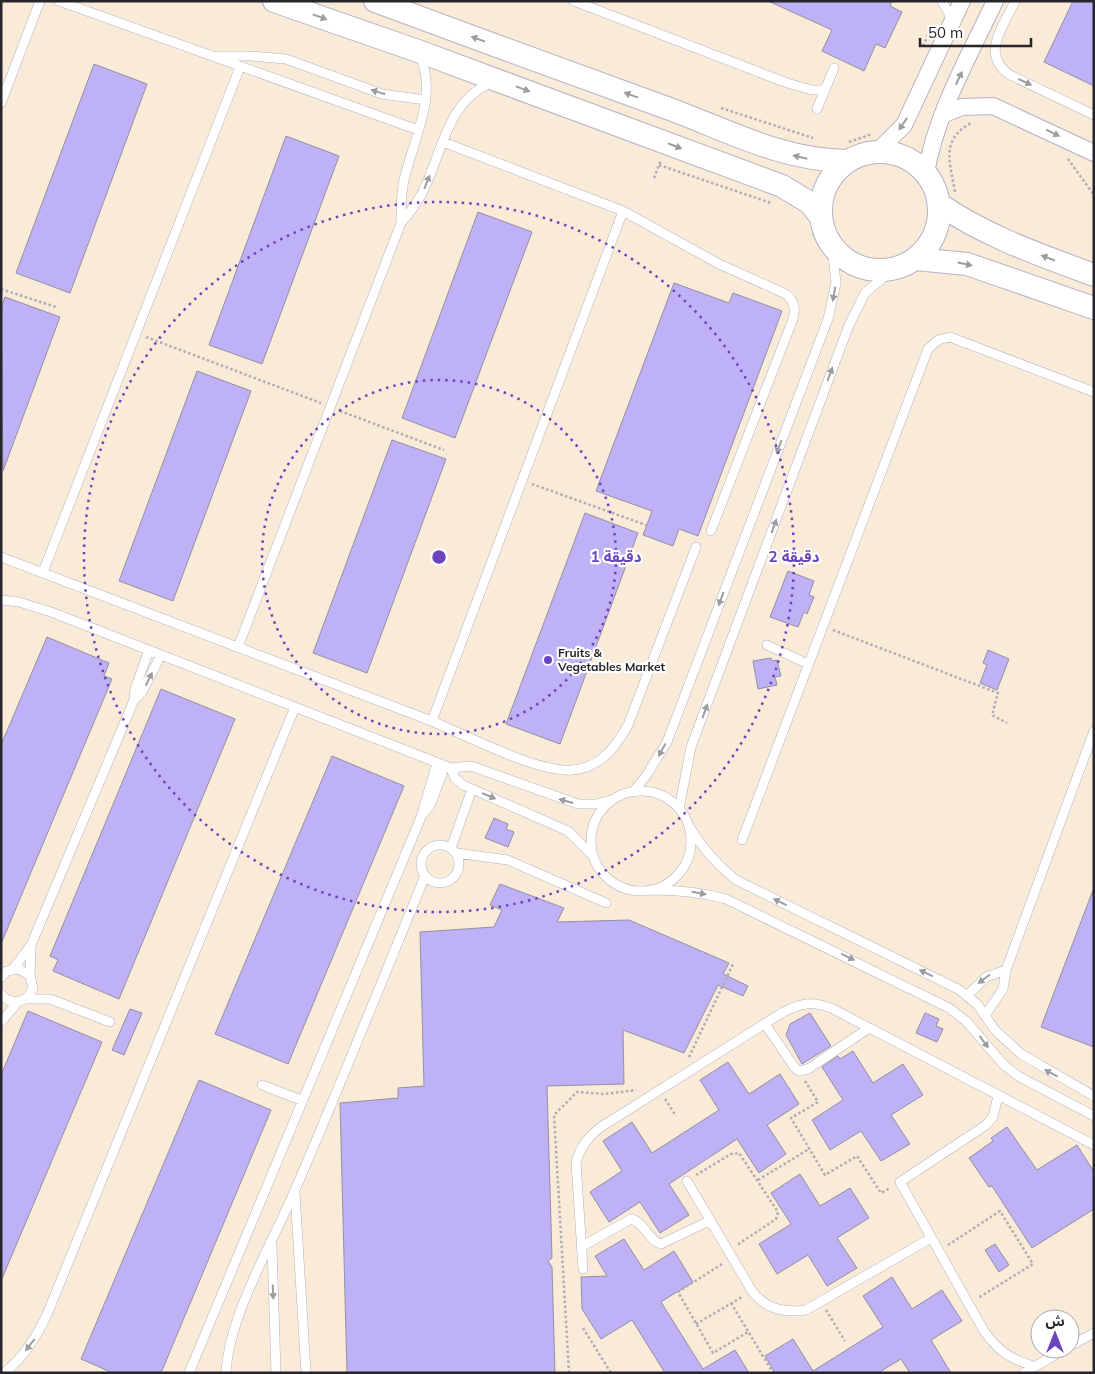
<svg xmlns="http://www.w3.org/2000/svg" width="1095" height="1374" font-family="Mulish,'Noto Sans Arabic',sans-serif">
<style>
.commercial{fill:#faead8;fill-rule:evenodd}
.building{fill:#beb1f5;stroke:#9390a2}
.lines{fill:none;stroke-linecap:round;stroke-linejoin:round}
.lane-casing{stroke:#b4b2c4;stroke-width:10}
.street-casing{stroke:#b4b2c4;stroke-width:18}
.secondary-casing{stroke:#b4b2c4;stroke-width:24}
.path{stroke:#aeadb4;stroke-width:2.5;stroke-dasharray:2.5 2.5;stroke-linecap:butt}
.lane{stroke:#fff;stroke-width:9}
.street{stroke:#fff;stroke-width:16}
.secondary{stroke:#fff;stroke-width:22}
.oneway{fill:#9d9da0}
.ring{fill:none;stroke:#6c45be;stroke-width:2.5;stroke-dasharray:2.5 5}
.poi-dot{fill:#6c45be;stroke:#fff;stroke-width:2}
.labels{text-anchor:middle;stroke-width:4.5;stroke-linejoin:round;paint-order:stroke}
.poi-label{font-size:12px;font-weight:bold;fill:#26252c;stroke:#fff;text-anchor:start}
.centre{fill:#6c45be;stroke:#fff;stroke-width:2.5}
.ring-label{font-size:15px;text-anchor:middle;font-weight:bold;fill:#6c45be;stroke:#fff;stroke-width:4.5;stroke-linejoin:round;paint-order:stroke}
</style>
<rect width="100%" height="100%" fill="#f7f6fd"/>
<!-- commercial -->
<path class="commercial" d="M1,1h1093v1372h-1093zM1040,1319h30v30h-30z"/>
<!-- building -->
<path class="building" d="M768,1h124l-2,5 12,6 -17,36 -9,-4 -12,27 -42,-20 10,-21z
M1073,1h21v85l-50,-24z
M94,64l53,20 -77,209 -54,-20z
M286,136l53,20 -77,208 -53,-19z
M478,212l54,20 -77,206 -53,-20z
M674,283l55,20 4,-10 49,18 -84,225 -19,-7 -6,17 -30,-11 9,-24 -56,-20z
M5,297l55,20 -57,154 -2,-163z
M197,371l54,20 -78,210 -54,-20z
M392,440l54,19 -79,214 -54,-20z
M585,513l53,20 -78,211 -54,-20z
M788,571l26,10 -5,14 5,2 -7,17 -3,-2 -6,15 -28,-10z
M47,637l62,26 -5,13 8,3 -111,265v-199z
M988,650l21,9 -12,31 -17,-7 7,-18 -4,-2z
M771,658l1,3 5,-1 4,16 -6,1 2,8 -19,4 -5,-28z
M161,689l74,30 -116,280 -66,-28 5,-11 -8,-4z
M332,756l72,30 -116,278 -73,-30z
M494,818l14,6 -2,5 8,3 -6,15 -23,-9z
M500,884l64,24 -7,14 72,-2 100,43 -6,11 25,12 -5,10 -25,-11 -34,68 -61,-23 1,54 -77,2 5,172 -4,3 4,6 3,106h-208l-7,-270 58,-5v-10l26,-2 -4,-154 74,-5 8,-17 -12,-5z
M1093,890h1v157l-53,-20z
M130,1009l12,4 -18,42 -12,-5z
M28,1011l74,31 -101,239v-206z
M810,1013l21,33 -29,18 -16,-29 4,-11z
M925,1013l14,6 -3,7 7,3 -6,13 -21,-9z
M853,1051l20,32 30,-19 20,31 -32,20 19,29 -29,17 -20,-30 -31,19 -18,-30 31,-20 -21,-33 16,-11 2,3z
M728,1062l21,32 31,-20 19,30 -32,21 19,29 -27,19 -22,-34 -68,45 20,31 -29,18 -20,-31 -31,20 -19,-30 32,-21 -19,-30 29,-19 20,31 67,-43 -19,-30z
M199,1080l72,30 -110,263h-48l-32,-14z
M1007,1127l30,43 40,-25 17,27v37l-62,39 -40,-62 -3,1 -20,-29 24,-17 -2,-3z
M800,1174l20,32 30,-18 19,30 -32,20 20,30 -30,18 -19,-31 -31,19 -18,-30 32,-20 -20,-31z
M624,1239l20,31 30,-19 8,13 11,18 -32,20 42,67 32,-19 14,23h-84l-33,-53 -31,19 -19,-30 -1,-32 26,-1 -12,-20z
M995,1244l14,21 -10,7 -14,-22z
M892,1277l20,32 30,-19 20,31 -31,19 20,33h-41l-9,-14 -23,14h-103l-10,-17 28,-17 20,32 70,-44 -20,-31z"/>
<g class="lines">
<defs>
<path id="lane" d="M59,1l359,129
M574,1l213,82 25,7h13
M942,1l11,20
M1015,1c-12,26 -35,54 -5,74l84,40
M215,56h36l35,3 96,35 44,6
M1,103l39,-102
M817,109l17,-41
M443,142l180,69 96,53 67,30c8,7 10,14 7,25l-82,212
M401,223c0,-15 0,-29 3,-43 9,-40 34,-84 16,-124
M1,557c143,54 286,108 428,163 35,14 108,53 143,50 28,-2 43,-22 56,-45l68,-178
M43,572l197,-505
M1,600l18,2 32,10 400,156 20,-2 107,38h18l18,-5
M767,645l41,19
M238,647l163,-424c9,-11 18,-22 24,-36 17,-37 24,-87 66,-104
M134,700l8,-8 19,-37
M432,721l191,-510
M451,768l4,10 8,7 105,46 24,24
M591 841a50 50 0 1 1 100 0a50 50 0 1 1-100 0Z
M633,792l13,-16 21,-34 161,-423 8,-36 -4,-37
M679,809l12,-62 158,-422 16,-32 27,-23
M421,816l9,-10 15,-40
M689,826c13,22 27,38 47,54l222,109 19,15 18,26 26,24 73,42
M742,840l186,-491 10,-9 12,-3 144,55
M421 864a19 19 0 1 1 38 0a19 19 0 1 1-38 0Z
M451,848l21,-59
M456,853l52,7 98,43
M651,890c26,0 50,2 75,9l223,109 17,13 38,44 14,11 76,40
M13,969l18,-24 103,-245 1,-11 14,-39
M30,976l1,-28
M1,978l6,-7 12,-2 11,7 3,12c-6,15 -21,19 -32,6
M967,996l19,-19 20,-7
M25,999h25l60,23
M986,1014l17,-25 3,-19 88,-239
M1,1022l17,-20
M765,1024l30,44 4,3 9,-2 61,-41
M262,1085l39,15
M998,1096l-5,21 -7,8 -86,57 84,149c15,21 25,27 49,35
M687,1181l65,110c14,18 31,22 54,19l125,-72
M295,1193l11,180
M272,1246l4,127
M581,1247l50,-28c14,3 17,22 30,25l48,-23
M583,1269l-7,-107c5,-16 12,-25 25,-35l179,-113c19,-11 33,-14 53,-5l261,136
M1070,1346l24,-13
M4,1373c21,-17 33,-37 44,-61l247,-605
M189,1373l232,-556 16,-54
M226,1373c3,-58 46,-129 69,-183 45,-104 87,-209 130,-314
M1024,1373l41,-24"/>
<path id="street" d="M942,115l20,-8 31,-1 101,47
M877,152l27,-27 58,-124
M926,173c10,-60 43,-116 69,-172"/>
<path id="secondary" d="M274,1l144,50 364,135 28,17 10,13
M375,1c97,36 195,72 292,107 60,22 116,53 181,53
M821 211a59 59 0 1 1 118 0a59 59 0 1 1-118 0Z
M939,204c48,33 101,51 155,71
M916,259l51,5 127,44"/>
</defs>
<!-- lane casing -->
<use href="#lane" class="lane-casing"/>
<!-- street casing -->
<use href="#street" class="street-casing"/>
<!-- secondary casing -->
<use href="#secondary" class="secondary-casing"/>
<!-- path -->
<path class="path" d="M923,46l7,-16
M721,108l92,30
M849,142l23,-8
M1068,159l26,36
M659,165l112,38
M654,178l7,-18
M955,192c-5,-30 -15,-52 16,-69
M813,233l7,13
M1,289l55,18
M146,337l175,66
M340,411l104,39
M532,484l114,41
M833,630l165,63 -6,22 15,8
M689,1057l44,-93
M805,1081l13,21 -27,16 34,57 32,-19 24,37 9,-5
M665,1099l11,17
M696,1175l35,-21 8,-1 39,59 -2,7 -39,26
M758,1180l51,-31
M948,1245l52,-34 33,53 -55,34
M722,1264l-44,28 35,61 35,-21
M731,1303l42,70
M826,1310l19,31
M696,1324l46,-27
M583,1328l28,45
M569,1373l-15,-258 23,-23 28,2 31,-4"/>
<!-- lane -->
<use href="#lane" class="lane"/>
<!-- street -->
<use href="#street" class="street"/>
<!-- secondary -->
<use href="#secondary" class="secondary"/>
</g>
<!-- one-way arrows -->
<defs><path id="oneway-solid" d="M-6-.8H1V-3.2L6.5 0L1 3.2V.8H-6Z" transform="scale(1.25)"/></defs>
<g class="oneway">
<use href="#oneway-solid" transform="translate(320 17) rotate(19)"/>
<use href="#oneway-solid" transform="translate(478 39) rotate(-160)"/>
<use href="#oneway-solid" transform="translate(959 78) rotate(-65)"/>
<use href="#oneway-solid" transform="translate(1025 82) rotate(25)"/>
<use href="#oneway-solid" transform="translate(523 89) rotate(20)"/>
<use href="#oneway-solid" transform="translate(378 92) rotate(-162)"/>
<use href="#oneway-solid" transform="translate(631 95) rotate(-160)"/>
<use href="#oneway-solid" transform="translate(903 124) rotate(124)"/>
<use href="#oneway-solid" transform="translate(1053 133) rotate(26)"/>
<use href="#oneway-solid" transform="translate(675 146) rotate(21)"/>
<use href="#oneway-solid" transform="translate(800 157) rotate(-167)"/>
<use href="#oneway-solid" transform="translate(427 182) rotate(-68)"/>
<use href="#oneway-solid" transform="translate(1048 258) rotate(-159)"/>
<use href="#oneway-solid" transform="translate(965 264) rotate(12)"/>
<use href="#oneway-solid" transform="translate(834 294) rotate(100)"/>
<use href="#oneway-solid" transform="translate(830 374) rotate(-70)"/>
<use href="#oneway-solid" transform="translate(779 447) rotate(111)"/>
<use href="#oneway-solid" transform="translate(774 526) rotate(-70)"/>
<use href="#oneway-solid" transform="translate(721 599) rotate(111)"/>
<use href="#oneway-solid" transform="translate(149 679) rotate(-64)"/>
<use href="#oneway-solid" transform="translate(705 711) rotate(-70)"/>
<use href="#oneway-solid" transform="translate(662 750) rotate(119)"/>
<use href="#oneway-solid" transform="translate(489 796) rotate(23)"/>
<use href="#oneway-solid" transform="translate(566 801) rotate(-165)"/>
<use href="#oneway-solid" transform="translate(699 893) rotate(10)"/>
<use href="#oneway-solid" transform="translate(780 902) rotate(-154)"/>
<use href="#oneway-solid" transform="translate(848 957) rotate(26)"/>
<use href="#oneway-solid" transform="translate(926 973) rotate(-154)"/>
<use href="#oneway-solid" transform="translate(984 979) rotate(143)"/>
<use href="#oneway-solid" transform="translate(984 1042) rotate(54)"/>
<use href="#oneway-solid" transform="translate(1051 1073) rotate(-152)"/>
<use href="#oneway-solid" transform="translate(273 1292) rotate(88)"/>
<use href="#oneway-solid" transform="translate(30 1345) rotate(128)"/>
</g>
<!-- distance rings -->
<g class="ring">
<circle cx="439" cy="557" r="177"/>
<circle cx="439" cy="557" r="355"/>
</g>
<!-- markers -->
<circle class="poi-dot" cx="548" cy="660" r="5"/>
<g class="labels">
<!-- poi labels -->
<g class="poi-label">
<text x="558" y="657">Fruits &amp;<tspan x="558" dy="14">Vegetables Market</tspan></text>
</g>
</g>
<circle cx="439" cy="557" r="8" class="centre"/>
<g class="ring-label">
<text x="616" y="562">1 دقيقة</text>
<text x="794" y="562">2 دقيقة</text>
</g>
<!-- border -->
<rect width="1095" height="1374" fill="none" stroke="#26252c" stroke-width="5"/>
<!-- north arrow -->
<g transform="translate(1055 1334)"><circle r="24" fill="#ffffff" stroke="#a8a8ab"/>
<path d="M0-4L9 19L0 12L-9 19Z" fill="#6c45be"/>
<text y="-8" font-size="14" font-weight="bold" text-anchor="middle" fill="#26252c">ش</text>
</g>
<!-- scale -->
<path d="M920 38v8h111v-8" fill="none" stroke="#26252c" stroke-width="2.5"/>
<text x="928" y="38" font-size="15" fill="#26252c" stroke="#ffffff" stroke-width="4" paint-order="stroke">50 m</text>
</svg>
